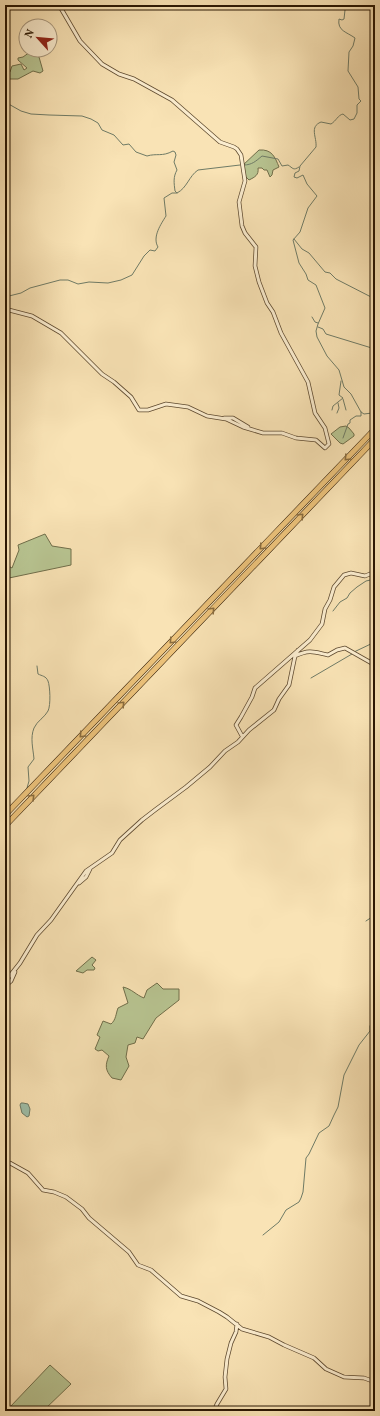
<svg xmlns="http://www.w3.org/2000/svg" width="380" height="1416" font-family="Vollkorn,serif">
<style>
.green{fill:#b8c592;stroke:#706e4a}
.water{fill:#9ebfa9;stroke:#6f7b66}
.lines{fill:none;stroke-linecap:round;stroke-linejoin:round}
.stream{stroke:#6f7b66;stroke-width:1}
.street-casing{stroke:#5d492f;stroke-width:4.5}
.highway-casing{stroke:#291602;stroke-width:6}
.street{stroke:#fbedcf;stroke-width:3}
.highway{stroke:#ecc27a;stroke-width:5}
.oneway{stroke:#8a6c3e}
</style>
<rect width="100%" height="100%" fill="#f9e3b5"/>
<filter id="stains"><feTurbulence type="fractalNoise" baseFrequency=".005" numOctaves="4"/><feColorMatrix values="0 0 0 0 .2 0 0 0 0 .09 0 0 0 0 .02 0 0 0 .5 -.17"/></filter>
<radialGradient id="worn" r=".72"><stop offset=".6" stop-color="#630" stop-opacity="0"/><stop offset="1" stop-color="#630" stop-opacity=".3"/></radialGradient>
<!-- green -->
<path class="green" d="M30,52l9,5 4,14 -3,2 -7,-2 -15,8h-13v-6l5,-1 2,-6 9,-2 3,6 3,-2 -9,-8v-2l5,-1z
M259,150c13,-1 16,7 20,17l-6,3 -1,5 -2,2 -3,-7h-3l-2,-2h-4c1,7 -3,9 -9,12l-4,-4 -3,-10z
M346,426l3,2 5,6v2l-11,8 -3,-1 -9,-9 9,-7z
M45,534l7,12 19,3v16l-62,13 -4,2v-16l7,4 7,-18 -1,-5z
M92,957l4,3 -4,5 3,3 -1,2h-7l-4,3 -7,-2z
M157,983l6,6h16v11l-23,18 -13,21 -6,-2 -2,6 -7,2 -2,12 3,9 -8,14 -9,-2c-7,-8 -7,-13 -3,-22l-7,-6 -4,1 -3,-2 5,-12 -3,-2 6,-14 8,3c5,-4 5,-11 7,-16l10,-5 -5,-16c9,2 13,8 21,11l3,-8z
M50,1365l21,19 -28,27h-30l-3,-4z"/>
<!-- water -->
<path class="water" d="M21,1103h2l5,1 2,5 -1,7 -2,1 -5,-4 -2,-8z"/>
<g class="lines">
<!-- stream -->
<path class="stream" d="M351,5l-6,5 -1,9 -2,1 -3,-1c-2,12 8,13 16,19l-2,8 -4,6 -1,19 10,16 1,12 2,2 -4,4v8l-3,6 -4,1 -7,-6c-5,1 -7,7 -12,10l-10,-2c-12,5 -4,15 -5,25l-16,19 -1,5 -4,2 -1,4 3,1 6,-3 4,9 10,12 -9,12 -8,24 -7,8 6,23 7,11 2,6 8,5 9,23 -7,16 -2,7 1,6 10,19 12,14 5,17 7,7 10,18 3,2 8,-1 3,8
M5,102l16,9 10,3 18,1 33,1 9,3 7,4 4,7 12,5 9,10 6,-1 7,8 11,4c10,-3 15,1 26,-5l2,1 1,3 -2,7 3,8c-4,7 -3,13 -2,21l2,2c10,-5 12,-17 21,-23l42,-5
M244,165c8,0 12,-4 18,-9l16,3 4,7 6,-1c5,3 5,6 11,2
M294,239l8,10 7,4 16,19 5,1 6,6 39,20
M5,300l4,-4 12,-3 9,-5 30,-8h8l10,4 11,-2 19,1 13,-3 11,-5 12,-19 6,-6 5,1 3,-4c-6,-10 3,-23 8,-31l-2,-18 8,-5h5
M312,317l3,5 3,1
M318,327l5,2 3,5 49,15
M343,399l3,11
M332,410l1,-4 10,-8 -4,-3 2,-14
M337,413l2,-5 -1,-5
M343,438l5,-14 2,-1v-3l6,-4h5v-4
M333,611l7,-9 7,-4 3,-5 7,-6 9,-6 9,-2
M354,652l21,-10
M311,678l41,-24
M27,788l2,-7 -1,-14 6,-8c-1,-11 -4,-21 0,-31 3,-7 11,-11 14,-17 3,-6 2,-25 0,-30 -2,-5 -6,-5 -10,-7l-1,-8
M366,921l9,-6
M263,1235l16,-13 7,-12 13,-8 2,-4 2,-6 3,-34 3,-4 10,-21 10,-7 5,-11 4,-8 6,-32 15,-30 11,-14v-5l5,-9"/>
<defs>
<path id="street" d="M5,309l27,7 29,17 41,41 12,8 17,15 8,13h9l18,-6 22,3 19,9 19,3 17,8 20,6h19l14,5 20,2 9,8 4,-4 -4,-16 -10,-15 -7,-31 -27,-49 -8,-21 -6,-9 -8,-21 -4,-16 1,-19 -11,-14 -3,-7 -3,-24 6,-21 -4,-26 -4,-6 -3,-2 -14,-5 -48,-42 -38,-21 -15,-5 -17,-10 -22,-23 -21,-36
M224,418h9l15,9
M295,656c15,-7 19,-4 33,-1l9,-5 8,-2 30,17
M242,736l-6,-11 5,-8 11,-20 3,-9 55,-48 12,-16 3,-15 5,-9 4,-13 10,-12 7,-2 14,3 10,-4
M79,883l7,-6 4,-8
M5,982l15,-19 17,-28 14,-15 35,-49 26,-18 8,-13 22,-20 13,-10 31,-23 24,-20 15,-16 13,-9 11,-12 25,-20 5,-11 10,-14 6,-29 3,-6
M5,986l6,-5 4,-9
M10,1163l18,10 15,17 11,2 12,5 16,12 7,9 40,34 9,13 13,5 30,26 17,5 21,11 8,5 15,12 27,8 15,8 30,13 12,11 18,8 20,1 11,4
M214,1411l3,-7 9,-15 -1,-12 2,-18 4,-16 5,-11 1,-8"/>
<path id="highway" d="M5,815l370,-386
M5,826l370,-387"/>
</defs>
<!-- street casing -->
<use href="#street" class="street-casing"/>
<!-- highway casing -->
<use href="#highway" class="highway-casing"/>
<!-- street -->
<use href="#street" class="street"/>
<!-- highway -->
<use href="#highway" class="highway"/>
</g>
<!-- one-way arrows -->
<defs><path id="oneway-chevron" d="M-2-3.5L2.5 0L-2 3.5" fill="none" stroke-width="1.6" stroke-linecap="round" stroke-linejoin="round"/></defs>
<g class="oneway">
<use href="#oneway-chevron" transform="translate(347 458) rotate(134)"/>
<use href="#oneway-chevron" transform="translate(301 516) rotate(-46)"/>
<use href="#oneway-chevron" transform="translate(262 547) rotate(134)"/>
<use href="#oneway-chevron" transform="translate(212 610) rotate(-46)"/>
<use href="#oneway-chevron" transform="translate(172 641) rotate(134)"/>
<use href="#oneway-chevron" transform="translate(122 704) rotate(-46)"/>
<use href="#oneway-chevron" transform="translate(82 735) rotate(134)"/>
<use href="#oneway-chevron" transform="translate(32 797) rotate(-46)"/>
</g>
<!-- margin -->
<rect width="380" height="1416" fill="none" stroke="#f9e3b5" stroke-width="20"/>
<rect x="6" y="6" width="368" height="1404" fill="none" stroke="#291602" stroke-width="2"/>
<rect x="10" y="10" width="360" height="1396" fill="none" stroke="#291602"/>
<!-- north arrow -->
<g transform="translate(38 38) rotate(297)"><circle r="19" fill="#fbedcf" stroke="#a7977d"/>
<path d="M0-3L7 15L0 10L-7 15Z" fill="#8f2418"/>
<text y="-6" font-size="11" font-weight="bold" text-anchor="middle" fill="#291602">N</text>
</g>
<rect width="100%" height="100%" filter="url(#stains)"/>
<rect width="100%" height="100%" fill="url(#worn)"/>
</svg>
